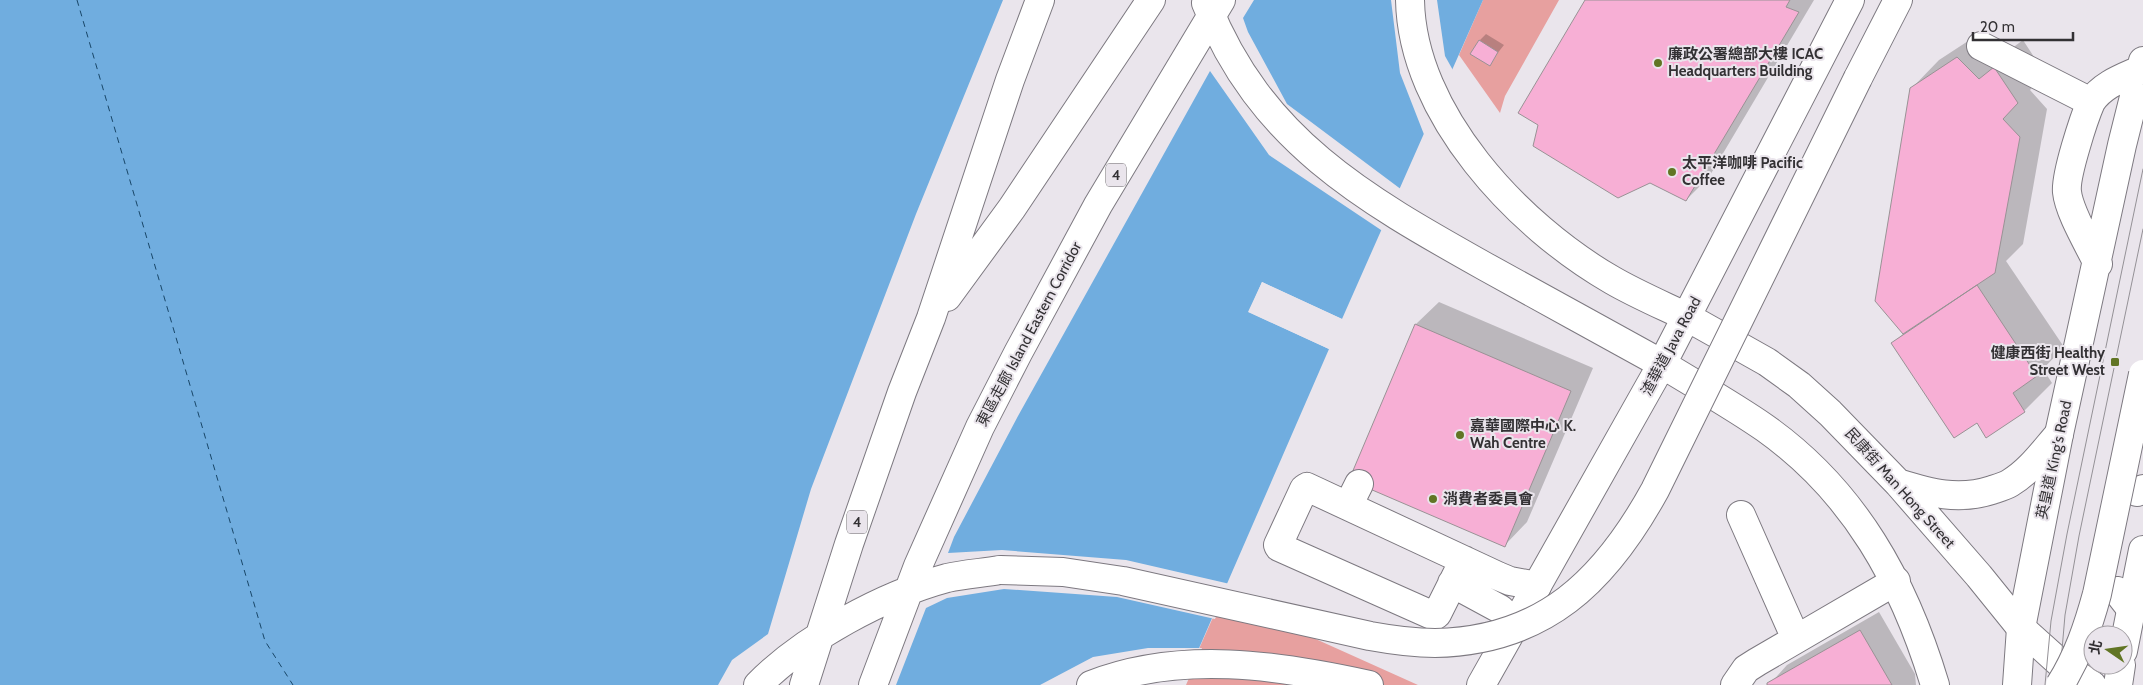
<svg xmlns="http://www.w3.org/2000/svg" width="2143" height="685" font-family="Cabin,'Noto Sans TC',sans-serif">
<style>
.green{fill:#e7a09f}
.water{fill:#70addf}
.pier{fill:#eae5ec}
.shadow{fill:#0003}
.lines{fill:none;stroke-linecap:round;stroke-linejoin:round}
.ferry{stroke:#184668;stroke-width:1;stroke-dasharray:6 5;stroke-linecap:butt}
.building{fill:#f7afd5;stroke:#999295}
.minor-casing{stroke:#7d7980;stroke-width:30}
.major-casing{stroke:#7d7980;stroke-width:30}
.highway-casing{stroke:#7d7980;stroke-width:30}
.minor{stroke:#fff;stroke-width:28}
.major{stroke:#fff;stroke-width:28}
.highway{stroke:#fff;stroke-width:28}
.tram{stroke:#949196;stroke-width:1}
.highway-bridge-casing{stroke:#7d7980;stroke-width:30;stroke-linecap:butt}
.highway-bridge{stroke:#fff;stroke-width:28}
.poi-dot{fill:#617524;stroke:#eae5ec;stroke-width:2}
.labels{text-anchor:middle;stroke-width:4;stroke-linejoin:round;paint-order:stroke}
.shield{fill:#eae5ec;stroke:#6a676b;stroke-width:1}
.shield-label{font-size:14px;font-weight:bold;fill:#333134}
.poi-label{font-size:15px;font-weight:bold;fill:#333134;stroke:#eae5ec;text-anchor:start}
.street-label{font-size:15px;fill:#333134;stroke:#eae5ec}
</style>
<rect width="100%" height="100%" fill="#eae5ec"/>
<!-- green -->
<path class="green" d="M1483,0h76l-54,96 -5,17 -41,-58z
M1222,597l196,88h-235z"/>
<!-- water -->
<path class="water" d="M0,0h1483l-141,319 -80,-37 -13,30 80,37 -146,336h-1183z"/>
<!-- pier -->
<path class="pier" d="M1003,0h251l-11,18 5,14 39,72 115,86 -18,42 -115,-77 -59,-84 -192,345 -64,121 -6,16 54,-3 124,10 104,24 -15,35 -98,-22 -113,-8 -57,9 -21,10 -30,77h-178l14,-25 36,-26 43,-145 105,-275z
M1391,0h46l8,56 9,16 -29,65 -25,-64z
M1262,282l80,37 -1,2 -78,-36 -11,25 78,37 -1,2 -81,-37z
M1148,648h54l-16,37h-146l53,-28z"/>
<!-- shadow -->
<path class="shadow" d="M1586,0h228l-105,177 -23,23z
M1985,30l22,22 16,-12 22,34 -15,16 17,19 -24,135 -17,17 58,86 -21,22 9,14 -28,28 -37,25 -10,-15 -85,-77 12,-11 7,-244 28,-29z
M1486,34l18,11 -15,19 -9,-24z
M1439,302l154,66 -66,154 -22,23 -155,-66 66,-155z
M1879,612l36,62 1,11h-147l18,-20z"/>
<g class="lines">
<!-- ferry -->
<path class="ferry" d="M77,0l188,641 28,44"/>
</g>
<!-- building -->
<path class="building" d="M1585,0h205l-4,7 13,5 -113,189 -36,-18 -32,15 -85,-52 5,-21 -20,-12z
M1479,40l19,12 -8,14 -20,-12z
M1957,57l22,22 15,-12 24,36 -15,16 17,18 -25,136 -92,61 -28,-33 35,-213z
M1977,285l60,91 -24,17 12,19 -39,26 -9,-15 -23,15 -63,-95z
M1415,324l156,67 -66,156 -156,-67z
M1860,630l32,55h-125v-2z"/>
<g class="lines">
<defs>
<path id="minor" d="M1981,46l110,56
M2098,264c-9,-19 -29,-52 -31,-72 -2,-16 17,-74 24,-90 11,-17 31,-24 49,-32
M2137,492l6,-3
M1348,506l11,-22
M1741,515l55,124
M1464,560l-27,54 -3,2 -155,-69 -1,-2 26,-56 3,-2 191,89 12,5 27,5
M1452,583l48,26 15,14
M2117,591l14,18
M1735,685l11,-16 11,-7 139,-81
M2017,685l4,-57 38,-194 63,-289 21,-84"/>
<path id="major" d="M1687,317l80,45 32,23 31,28 68,70 81,93 42,52 40,36 31,21
M1662,364c34,21 70,41 103,64 90,64 139,154 170,257
M1898,483c32,10 60,18 94,7 6,-2 13,-4 18,-7 20,-12 34,-32 49,-49
M2123,651l20,-101
M1481,685l181,-321 188,-364
M2118,685l3,-20"/>
<path id="highway" d="M1410,0c2,114 108,226 202,280 24,14 50,25 75,37
M1206,3c54,137 157,195 280,264 59,32 117,65 176,97
M1858,78l40,-78
M947,297l65,-89 139,-208
M758,685c46,-47 126,-90 189,-107 17,-4 36,-5 53,-8
M804,685l45,-141 53,-152 29,-74 79,-238 30,-80
M873,685l45,-119 62,-139 38,-74 80,-148 123,-205
M1091,685c89,-35 187,-20 278,0"/>
</defs>
<!-- minor casing -->
<use href="#minor" class="minor-casing"/>
<!-- major casing -->
<use href="#major" class="major-casing"/>
<!-- highway casing -->
<use href="#highway" class="highway-casing"/>
<!-- minor -->
<use href="#minor" class="minor"/>
<!-- major -->
<use href="#major" class="major"/>
<!-- highway -->
<use href="#highway" class="highway"/>
<!-- tram -->
<path class="tram" d="M2045,685l6,-64 16,-87 76,-365
M2059,685l6,-70 14,-79 64,-307"/>
<defs>
<path id="highway-bridge" d="M1000,570l63,2 60,9 247,55c22,4 43,7 65,7 109,-2 170,-62 220,-153l203,-412
M2060,685c18,-29 28,-58 37,-91l46,-220"/>
</defs>
<!-- highway-bridge casing -->
<use href="#highway-bridge" class="highway-bridge-casing"/>
<!-- highway-bridge -->
<use href="#highway-bridge" class="highway-bridge"/>
</g>
<!-- markers -->
<g class="poi-dot">
<circle cx="1658" cy="63" r="5"/>
<circle cx="1672" cy="172" r="5"/>
<rect x="2110" y="357" width="10" height="10" rx="2.5"/>
<circle cx="1460" cy="435" r="5"/>
<circle cx="1433" cy="499" r="5"/>
</g>
<g class="labels">
<!-- shield labels -->
<g class="shield">
<rect x="1106" y="163.5" width="20" height="23" rx="4"/>
<rect x="847" y="510.5" width="20" height="23" rx="4"/>
</g>
<g class="shield-label">
<text x="1116" y="180">4</text>
<text x="857" y="527">4</text>
</g>
<!-- poi labels -->
<g class="poi-label">
<text x="1668" y="59">廉政公署總部大樓 ICAC<tspan x="1668" dy="17">Headquarters Building</tspan></text>
<text x="1682" y="168">太平洋咖啡 Pacific<tspan x="1682" dy="17">Coffee</tspan></text>
<text x="2105" y="358" text-anchor="end">健康西街 Healthy<tspan x="2105" dy="17">Street West</tspan></text>
<text x="1470" y="431">嘉華國際中心 K.<tspan x="1470" dy="17">Wah Centre</tspan></text>
<text x="1443" y="504">消費者委員會</text>
</g>
<!-- street labels -->
<g class="street-label">
<text transform="translate(1029 334) rotate(-62)" y="5">東區走廊 Island Eastern Corridor</text>
<text transform="translate(1671 346) rotate(-62)" y="5">渣華道 Java Road</text>
<text transform="translate(2054 460) rotate(-78)" y="5">英皇道 King's Road</text>
<text transform="translate(1900 488) rotate(48)" y="5">民康街 Man Hong Street</text>
</g>
</g>
<!-- north arrow -->
<g transform="translate(2108 650) rotate(283)"><circle r="24" fill="#eae5ec" stroke="#a19da2"/>
<path d="M0-4L9 19L0 12L-9 19Z" fill="#617524"/>
<text y="-8" font-size="14" font-weight="bold" text-anchor="middle" fill="#333134">北</text>
</g>
<!-- scale -->
<path d="M1973 32v8h100v-8" fill="none" stroke="#333134" stroke-width="2.5"/>
<text x="1980" y="32" font-size="15" fill="#333134" stroke="#eae5ec" stroke-width="4" paint-order="stroke">20 m</text>
</svg>
